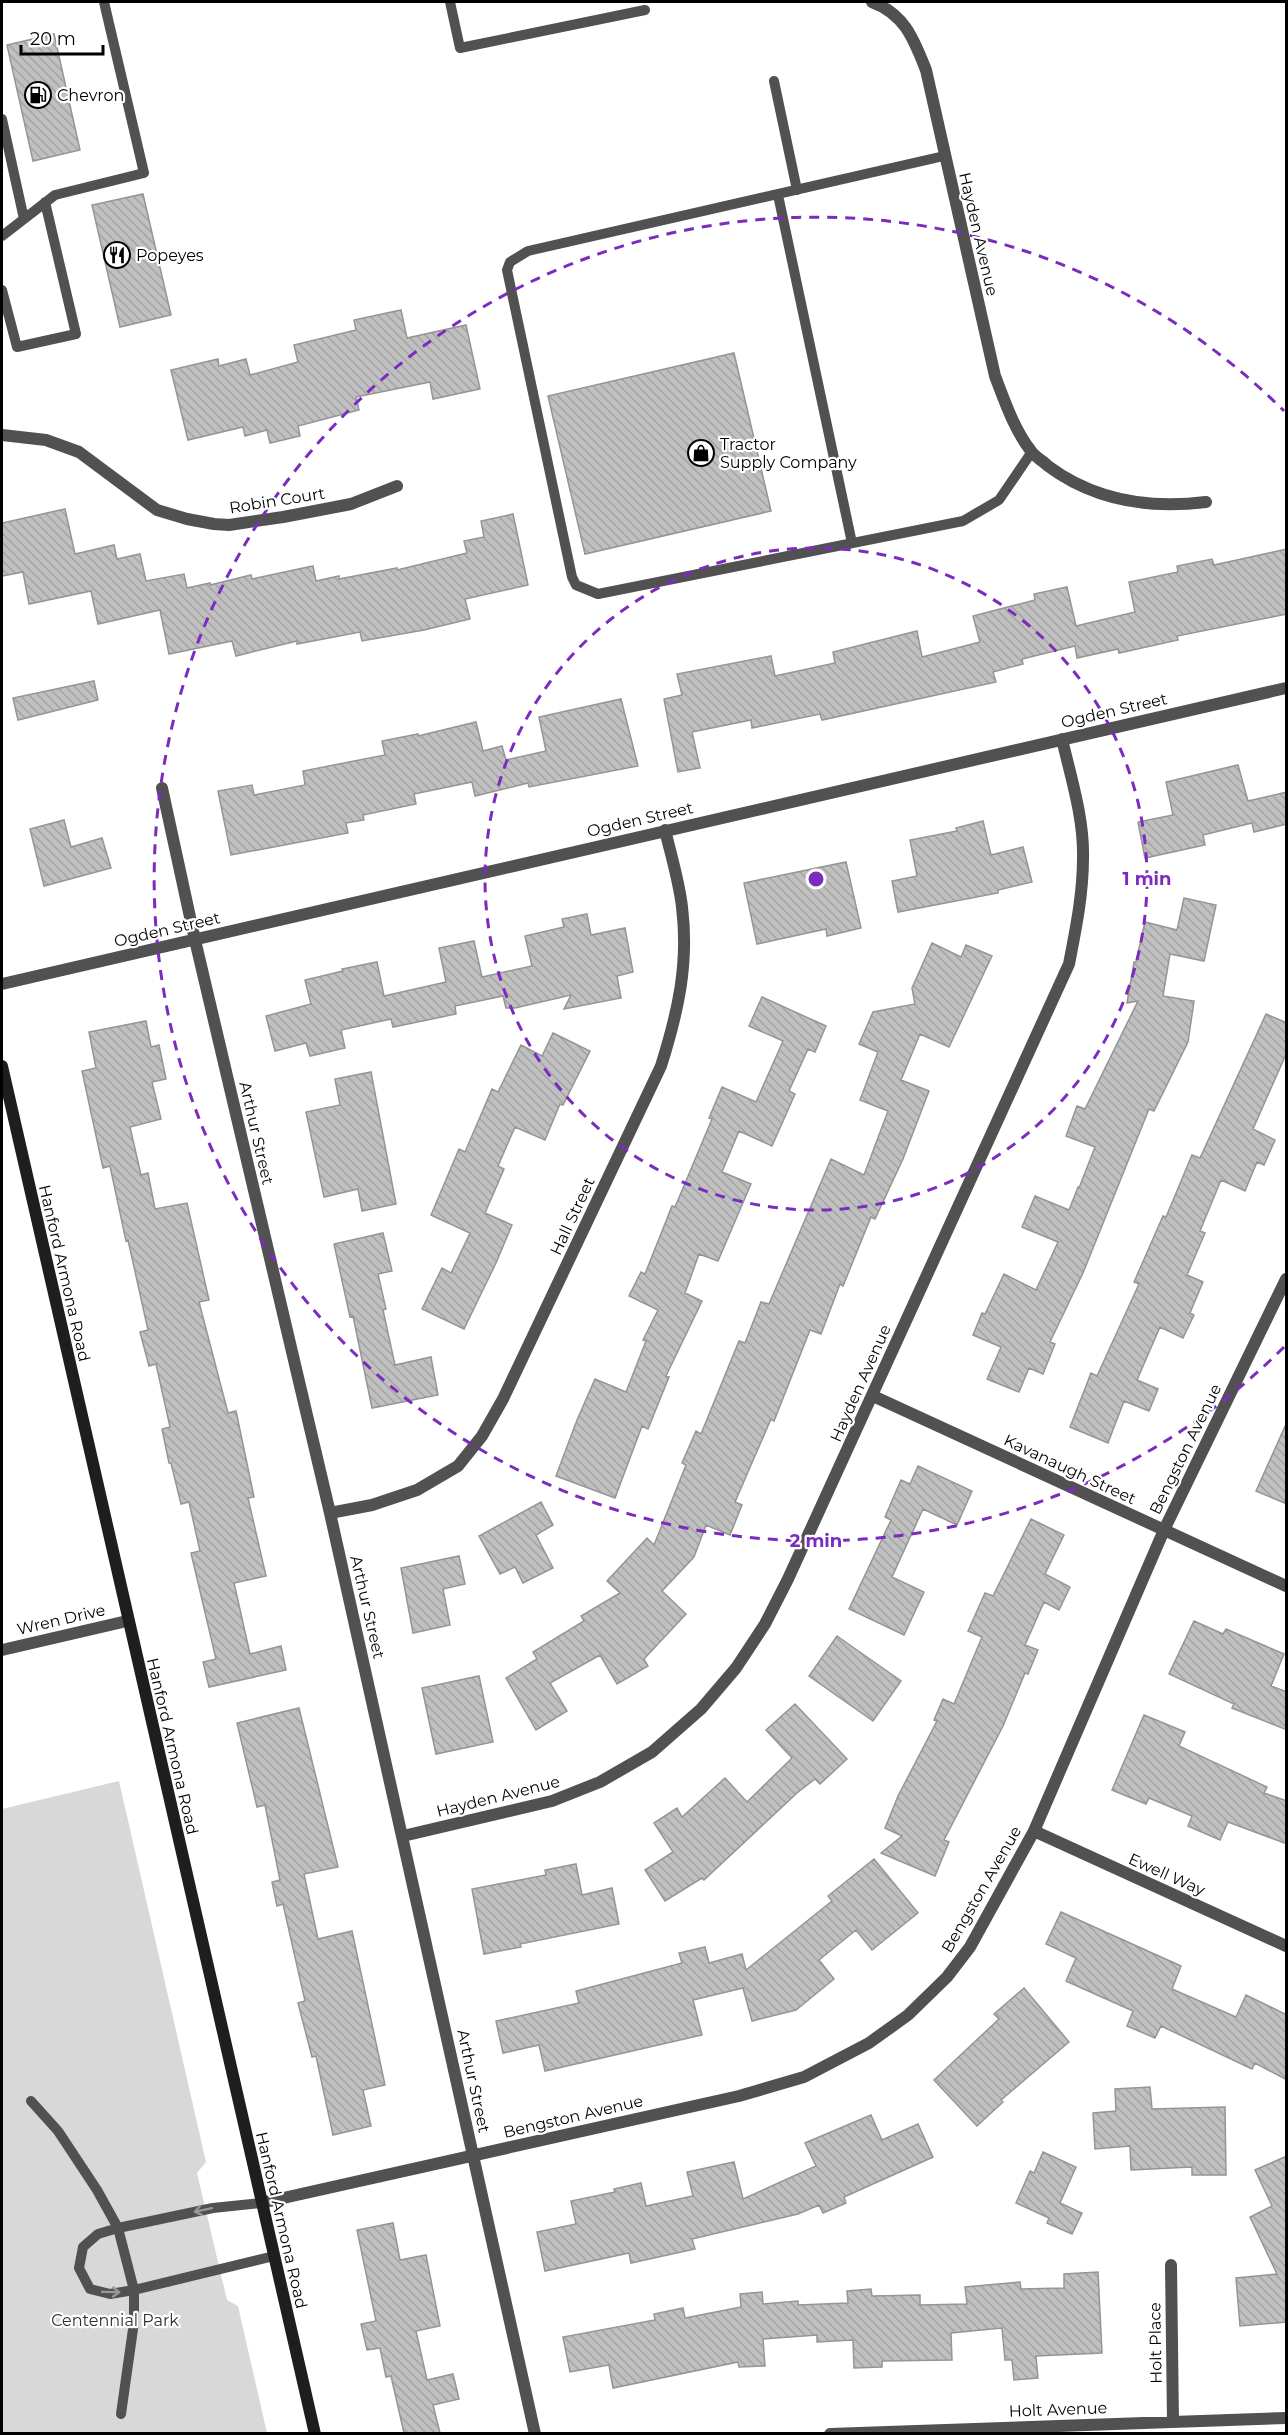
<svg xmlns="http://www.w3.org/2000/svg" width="1288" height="2435" font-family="Montserrat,sans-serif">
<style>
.green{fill:#d8d8d8}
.building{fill:url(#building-back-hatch);stroke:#959595;stroke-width:1.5}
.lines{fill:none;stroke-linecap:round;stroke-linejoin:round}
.lane{stroke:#515151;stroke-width:10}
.street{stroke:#515151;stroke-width:12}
.secondary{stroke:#1e1e1e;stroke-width:12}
.oneway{stroke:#979797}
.ring{fill:none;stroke:#7b2cbf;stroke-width:3;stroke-dasharray:10 8}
.labels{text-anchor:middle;stroke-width:4.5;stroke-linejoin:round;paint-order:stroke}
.poi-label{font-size:16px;fill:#000;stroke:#fff;text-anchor:start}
.street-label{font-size:16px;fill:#000;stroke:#fff}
.park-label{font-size:16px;fill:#2f2f2f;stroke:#fff}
.centre{fill:#7b2cbf;stroke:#fff;stroke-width:3}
.ring-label{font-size:18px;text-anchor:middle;font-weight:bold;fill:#7b2cbf;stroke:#fff;stroke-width:4.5;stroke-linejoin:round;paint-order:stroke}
</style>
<defs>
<pattern id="building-back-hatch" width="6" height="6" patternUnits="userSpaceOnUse" patternTransform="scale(1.5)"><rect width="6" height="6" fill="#c0c0c0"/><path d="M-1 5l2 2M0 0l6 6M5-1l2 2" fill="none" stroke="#a3a3a3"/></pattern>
</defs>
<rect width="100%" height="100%" fill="#fff"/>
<!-- green -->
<path class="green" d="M119,1781l87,381 -9,11 30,127 11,6 29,127h-265v-624z"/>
<!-- building -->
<path class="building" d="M54,34l26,116 -47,11 -26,-116z
M143,194l28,121 -51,12 -28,-122z
M401,310l6,28 59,-13 14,64 -47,10 -3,-17 -74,15 3,13 -61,16 2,10 -30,7 -3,-13 -22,6 -2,-9 -55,13 -17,-70 47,-11 1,7 27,-7 4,16 48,-13 -4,-17 62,-15 -2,-10z
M734,353l37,158 -186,43 -37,-158z
M65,509l10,45 39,-9 3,14 23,-5 6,27 38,-7 3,14 23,-5v2l41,-10 1,4 61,-13 3,15 23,-5v3l58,-11v2l70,-17 -3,-12 20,-4 -3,-16 32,-7 15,71 -63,14 5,20 -46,11 -62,11 -2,-9 -63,12v-3l-61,15 -4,-15 -63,13 -9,-44 -62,14 -7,-33 -62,13 -6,-32 -21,4v-53z
M1287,549v65l-110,22 1,4 -59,13 -1,-4 -41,9 -2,-12 -53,13 1,5 -30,8 3,10 -174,38 -2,-6 -68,14 -1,-8 -59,12 8,36 -22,4 -14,-73 18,-4 -5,-21 94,-18 4,20 60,-13 -2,-11 84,-21 5,26 58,-15 -7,-26 62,-16 -1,-6 33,-7 9,39 59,-14 -6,-30 49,-10 -1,-6 35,-7 2,6z
M94,681l4,19 -80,20 -5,-22z
M621,699l17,67 -109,21 -1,-4 -53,13 -3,-14 -58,12 2,10 -53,11 1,5 -18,3 2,10 -117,22 -13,-64 34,-6 2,10 51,-10 -2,-14 82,-16 -3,-14 36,-7v2l58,-14 7,29 19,-5 4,14 40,-9 -7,-34z
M1238,765l10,36 39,-9v32l-33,8 -2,-9 -49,12 2,10 -60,13 -7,-36 35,-7 -7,-33z
M64,820l7,27 31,-9 9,30 -67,18 -14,-57z
M983,821l8,34 32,-8 9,35 -34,8v3l-100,19 -6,-31 25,-5 -7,-36 47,-9 -1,-3z
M846,862l15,66 -34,8 -1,-7 -69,15 -13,-61z
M1184,898l32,7 -12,56 -34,-7 -7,42 31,5 -6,41 -34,69 -5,-2 -66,164 -33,69 5,2 -12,30 -14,-6 -10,24 -32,-13 14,-32 -28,-12 9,-22 3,1 19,-40 32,16 22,-48 -36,-15 13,-31 34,14 9,-23 1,1 16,-41 -29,-11 11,-30 8,3 53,-108 -11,2 7,-41h2l9,-40 32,8z
M587,914l4,21 34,-7 8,44 -16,4 4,22 -57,11 7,-14 -56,13h-9l-3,-12 -48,10 1,8 -63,13 -2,-8 -50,11 4,18 -35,8 -4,-13 -31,8 -9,-35 45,-12 -6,-24 38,-9 -1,-2 35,-7 7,34 62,-14 -7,-34 35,-7 8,36 50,-11 -7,-30 39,-9 -2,-8z
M932,943l29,14 5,-12 26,11 -43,91 -29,-13 -19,46 28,11 -26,68 -28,60 -4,-2 -28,69 -3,-2 -19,50 -11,-4 -36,91 -3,-2 -36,83 7,3 -12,30 -24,-10 -12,32 -32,34 24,23 -42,45 4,7 -31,18 -17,-29 -50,28 17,28 -31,19 -30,-52 31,-19 -4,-7 51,-31 -3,-5 39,-23 -13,-12 40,-43 7,7 32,-80 -4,-2 14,-32 5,3 38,-93 6,2 16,-41 8,2 62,-145 33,16 24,-64 -28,-11 18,-48 -19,-8 14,-32 42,-8 -3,-16z
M762,997l64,29 -11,26 -7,-3 -19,42 6,3 -23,52 -33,-15 -17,41 29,12 -33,77 -19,-7 -14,39 17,8 -36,75 3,1 -21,52 -6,-3 -27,72 -59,-22 21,-56 18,-41 31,13 20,-51 -3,-1 15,-30 -29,-14 12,-24 4,2 27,-68 3,1 37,-88 -3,-1 13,-31 34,15 27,-61 -34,-15z
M1266,1014l21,9v29l-34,77 22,11 -11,25 -7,-3 -12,29 -24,-11 -21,51 5,2 -18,42 16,7 -13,31 4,2 -11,23 -23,-11 -23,53 21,9 -9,22 -25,-10 -16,42 -38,-16 21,-54 6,3 42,-92 -5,-2 29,-66 3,1 26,-62 8,3z
M146,1021l5,26 8,-2 7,34 -14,3 9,37 -31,8 11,48 7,-2 7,36 32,-6 22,97 -10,2 29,111 8,-2 18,86 -6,1 18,78 -32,7 16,71 31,-8 5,24 -77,17 -6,-25 13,-3 -25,-106 9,-2 -11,-49 -8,2 -10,-41h-2l-7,-34 8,-2 -14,-63 -7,2 -9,-34 8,-2 -20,-90 -2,1 -16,-75 -7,2 -21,-97 14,-3 -7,-36z
M553,1033l37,18 -27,54 -3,-1 -15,36 -30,-13 -17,39 6,3 -19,44 27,12 -16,38 -32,66 -42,-20 20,-41 9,5 19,-40 -39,-18 28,-66 6,3 27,-63 6,3 23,-47 21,11z
M371,1072l25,132 -34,7 -4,-22 -34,8 -18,-85 34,-7 -5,-26z
M383,1233l9,38 -14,3 8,35 -3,1 12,55 36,-8 7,38 -66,13 -19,-92 -3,1 -16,-73z
M1287,1422v82l-31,-13z
M918,1466l54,25 -15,34 -34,-16 -31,68 32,15 -20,43 -55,-26 42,-89 -6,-3 16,-37 9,4z
M541,1502l12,23 -17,10 17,33 -30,15 -8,-16 -15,7 -21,-38z
M1031,1519l33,16 -19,39 25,13 -11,23 -15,-8 -19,43 13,5 -10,24 -3,-1 -22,53 -59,114 5,2 -14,34 -54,-23 21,-17 -17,-8 13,-32 39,-75 -3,-1 9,-21 11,5 28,-67 -14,-6 17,-38 8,3z
M459,1556l6,28 -22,5 7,36 -37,8 -12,-65z
M1194,1621l29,13 3,-5 58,25 -13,32 16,6v38l-55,-22 2,-4 -65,-30z
M837,1636l64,45 -28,40 -64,-45z
M479,1676l14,66 -57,12 -14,-66z
M795,1704l52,55 -27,25 -5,-5 -18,14 -93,87 -2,-2 -37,23 -20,-31 28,-18 -19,-29 23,-15 5,9 43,-39 22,24 45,-44 -26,-28z
M299,1708l39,159 -34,7 14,65 34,-8 33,154 -22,5 8,36 -38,9 -17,-79 -4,1 -14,-54 7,-2 -22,-97 -6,2 -5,-24 8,-2 -15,-75 -8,2 -20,-84z
M1144,1715l41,17 -6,14 88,41 -3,6 23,8v43l-59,-22 -8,18 -32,-14 4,-10 -43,-18 -3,6 -34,-14z
M874,1859l44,54 -46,37 -16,-20 -37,30 15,19 -38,31 -44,11 -9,-33 -50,12 9,35 -157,36 -6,-26 -36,8 -7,-32 83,-18 -3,-12 106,-28 -3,-10 26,-6 4,16 33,-9 4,16 86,-69 -4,-5z
M576,1864l6,31 30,-7 7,36 -99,20 1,3 -37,7 -12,-65 74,-14 -1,-5z
M1061,1912l120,54 -9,23 64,28 10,-22 41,20v65l-32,-17 -3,6 -91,-43 -6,12 -28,-12 6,-15 -67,-30 10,-23 -30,-14z
M1024,1988l45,54 -68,58 2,2 -26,24 -43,-46 65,-61 -5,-5z
M1150,2087l2,22 73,-2 1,68h-34v-8l-61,3 -1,-24 -35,3 -2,-36 23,-2 -1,-22z
M871,2115l11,25 36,-16 15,33 -89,40 2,6 -23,10 -4,-8 -21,9 -106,25 3,10 -64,14 -2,-10 -84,18 -8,-39 39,-8 -5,-23 44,-9 -1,-3 27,-6 5,23 47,-10 -6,-24 47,-10 9,37 73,-33 -11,-23z
M1043,2152l33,15 -16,36 22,10 -10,21 -25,-11 2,-5 -33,-15 14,-32 4,2z
M1287,2156v166l-47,4 -4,-48 41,-4 -27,-57 22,-11 -17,-36z
M393,2223l7,37 26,-5 14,71 -24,5 11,49 26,-6 6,25 -26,6 7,28h-36l-13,-57 -5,1 -6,-29 -13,2 -6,-26 15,-3 -19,-91z
M1098,2272l4,81 -66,3 2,22 -24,2 -2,-20h-7l-3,-32 -51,5 1,27 -70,1v6l-28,1 -1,-28 -36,2v-7l-54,4 2,27 -26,1 -1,-5 -125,26 -4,-23 -39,7 -7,-35 92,-17 -1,-6 29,-6 2,10 56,-11 -1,-13 22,-2 1,12 35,-3v4l50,-2 -1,-12 24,-2 1,7 48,-1v10l47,-1 -2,-17 55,-5 1,7 43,-1v-14z"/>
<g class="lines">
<!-- lane -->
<path class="lane" d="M450,2l10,46 185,-38
M774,81l23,109
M2,119l22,100
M944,156l-416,95 -18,11 -3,8 65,307 4,8 22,9 365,-73 36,-21 32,-47
M778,195l74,348
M2,236l53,-41 89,-22 -40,-171
M2,290l15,57 59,-13 -31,-132
M31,2101l27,30 39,59 21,38 16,62v32l-13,92
M261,2203l-48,5 -95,20 -20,6 -15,13 -4,21 11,21 20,5 24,-4 140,-34"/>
<!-- street -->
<path class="street" d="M872,2c33,12 42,38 54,68l69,306c10,26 19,53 36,75 4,6 12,10 17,15 47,35 101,43 158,36
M2,435l44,5 33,12 78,58 30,9 27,5 15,1 54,-8 68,-13 46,-18
M162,788l33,152 135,573 205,921
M2,984l1284,-296
M873,1396l413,190
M330,1513l42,-8 45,-15 41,-24 24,-30 21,-37 158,-333c17,-54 28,-102 21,-159 -3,-26 -11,-52 -17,-77
M2,1650l125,-29
M1034,1831l252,115
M403,1836l149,-35 48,-19 52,-30 49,-43 35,-41 29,-44 23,-45 281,-615c7,-36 14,-70 14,-106 1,-40 -12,-80 -21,-119
M261,2203l478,-107 65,-19 65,-34 39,-28 39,-38 23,-30 64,-116 130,-301 122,-251
M1171,2265l2,157
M830,2434l456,-16"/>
<!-- secondary -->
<path class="secondary" d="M2,1066l313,1368"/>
</g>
<!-- one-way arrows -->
<defs><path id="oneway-shaft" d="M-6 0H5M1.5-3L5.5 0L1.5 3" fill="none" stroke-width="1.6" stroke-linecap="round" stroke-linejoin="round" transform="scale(1.5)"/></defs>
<g class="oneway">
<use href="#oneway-shaft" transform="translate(203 2210) rotate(168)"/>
<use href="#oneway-shaft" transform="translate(111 2292) rotate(1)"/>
</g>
<!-- distance rings -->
<g class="ring">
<circle cx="816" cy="879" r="331"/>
<path d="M1284 1347A662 662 0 1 1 1284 411"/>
</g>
<!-- icons -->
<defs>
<symbol id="fuel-ring" viewBox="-11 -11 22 22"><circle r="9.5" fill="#fff" stroke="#000" stroke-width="1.5"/><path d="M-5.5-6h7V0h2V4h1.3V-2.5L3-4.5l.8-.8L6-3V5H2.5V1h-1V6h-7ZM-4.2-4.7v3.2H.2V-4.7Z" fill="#000"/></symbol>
<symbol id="restaurant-ring" viewBox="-11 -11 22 22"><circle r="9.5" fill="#fff" stroke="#000" stroke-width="1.5"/><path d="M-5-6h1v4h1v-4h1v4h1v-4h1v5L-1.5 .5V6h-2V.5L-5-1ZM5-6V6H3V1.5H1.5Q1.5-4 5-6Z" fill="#000"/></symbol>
<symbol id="shop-ring" viewBox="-11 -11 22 22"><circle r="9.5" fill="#fff" stroke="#000" stroke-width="1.5"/><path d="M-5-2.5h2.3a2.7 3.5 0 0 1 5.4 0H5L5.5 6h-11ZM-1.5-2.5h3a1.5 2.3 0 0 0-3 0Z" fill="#000"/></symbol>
</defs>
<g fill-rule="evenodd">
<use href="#fuel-ring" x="23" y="80" width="30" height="30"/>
<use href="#restaurant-ring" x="102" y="240" width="30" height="30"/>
<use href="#shop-ring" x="686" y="438" width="30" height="30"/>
</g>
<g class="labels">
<!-- poi labels -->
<g class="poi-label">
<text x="57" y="101">Chevron</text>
<text x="136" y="261">Popeyes</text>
<text x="720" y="450">Tractor<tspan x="720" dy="18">Supply Company</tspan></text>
</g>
<!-- street labels -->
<g class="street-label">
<text transform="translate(979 234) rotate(77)" y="6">Hayden Avenue</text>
<text transform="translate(277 500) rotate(-9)" y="6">Robin Court</text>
<text transform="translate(1114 710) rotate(-13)" y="6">Ogden Street</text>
<text transform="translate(640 819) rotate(-13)" y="6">Ogden Street</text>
<text transform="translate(167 929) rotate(-13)" y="6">Ogden Street</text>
<text transform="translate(257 1133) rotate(77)" y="6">Arthur Street</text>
<text transform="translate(572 1216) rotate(-65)" y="6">Hall Street</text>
<text transform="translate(65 1273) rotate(77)" y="6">Hanford Armona Road</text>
<text transform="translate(860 1383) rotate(-66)" y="6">Hayden Avenue</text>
<text transform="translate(1185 1449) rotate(-64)" y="6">Bengston Avenue</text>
<text transform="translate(1070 1469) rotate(25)" y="6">Kavanaugh Street</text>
<text transform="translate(368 1607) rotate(77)" y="6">Arthur Street</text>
<text transform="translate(61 1619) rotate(-13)" y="6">Wren Drive</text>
<text transform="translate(173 1746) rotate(77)" y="6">Hanford Armona Road</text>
<text transform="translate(498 1796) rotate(-14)" y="6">Hayden Avenue</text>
<text transform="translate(1167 1874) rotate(24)" y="6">Ewell Way</text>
<text transform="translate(981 1889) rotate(-60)" y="6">Bengston Avenue</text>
<text transform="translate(474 2081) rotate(78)" y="6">Arthur Street</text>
<text transform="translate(573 2116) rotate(-13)" y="6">Bengston Avenue</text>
<text transform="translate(282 2220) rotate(77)" y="6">Hanford Armona Road</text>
<text transform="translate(1155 2343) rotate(-91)" y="6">Holt Place</text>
<text transform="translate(1058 2409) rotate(-2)" y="6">Holt Avenue</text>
</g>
<!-- park labels -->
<g class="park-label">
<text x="115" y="2326">Centennial Park</text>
</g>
</g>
<circle cx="816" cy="879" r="9" class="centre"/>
<g class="ring-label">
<text x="1147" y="885">1 min</text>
<text x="816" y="1547">2 min</text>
</g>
<!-- border -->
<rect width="1288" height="2435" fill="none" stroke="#000000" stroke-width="6"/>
<!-- scale -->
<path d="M21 45v9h82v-9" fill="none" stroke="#000000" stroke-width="3"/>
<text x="30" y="45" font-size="18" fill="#000000" stroke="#ffffff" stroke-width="4.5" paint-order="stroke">20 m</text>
</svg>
